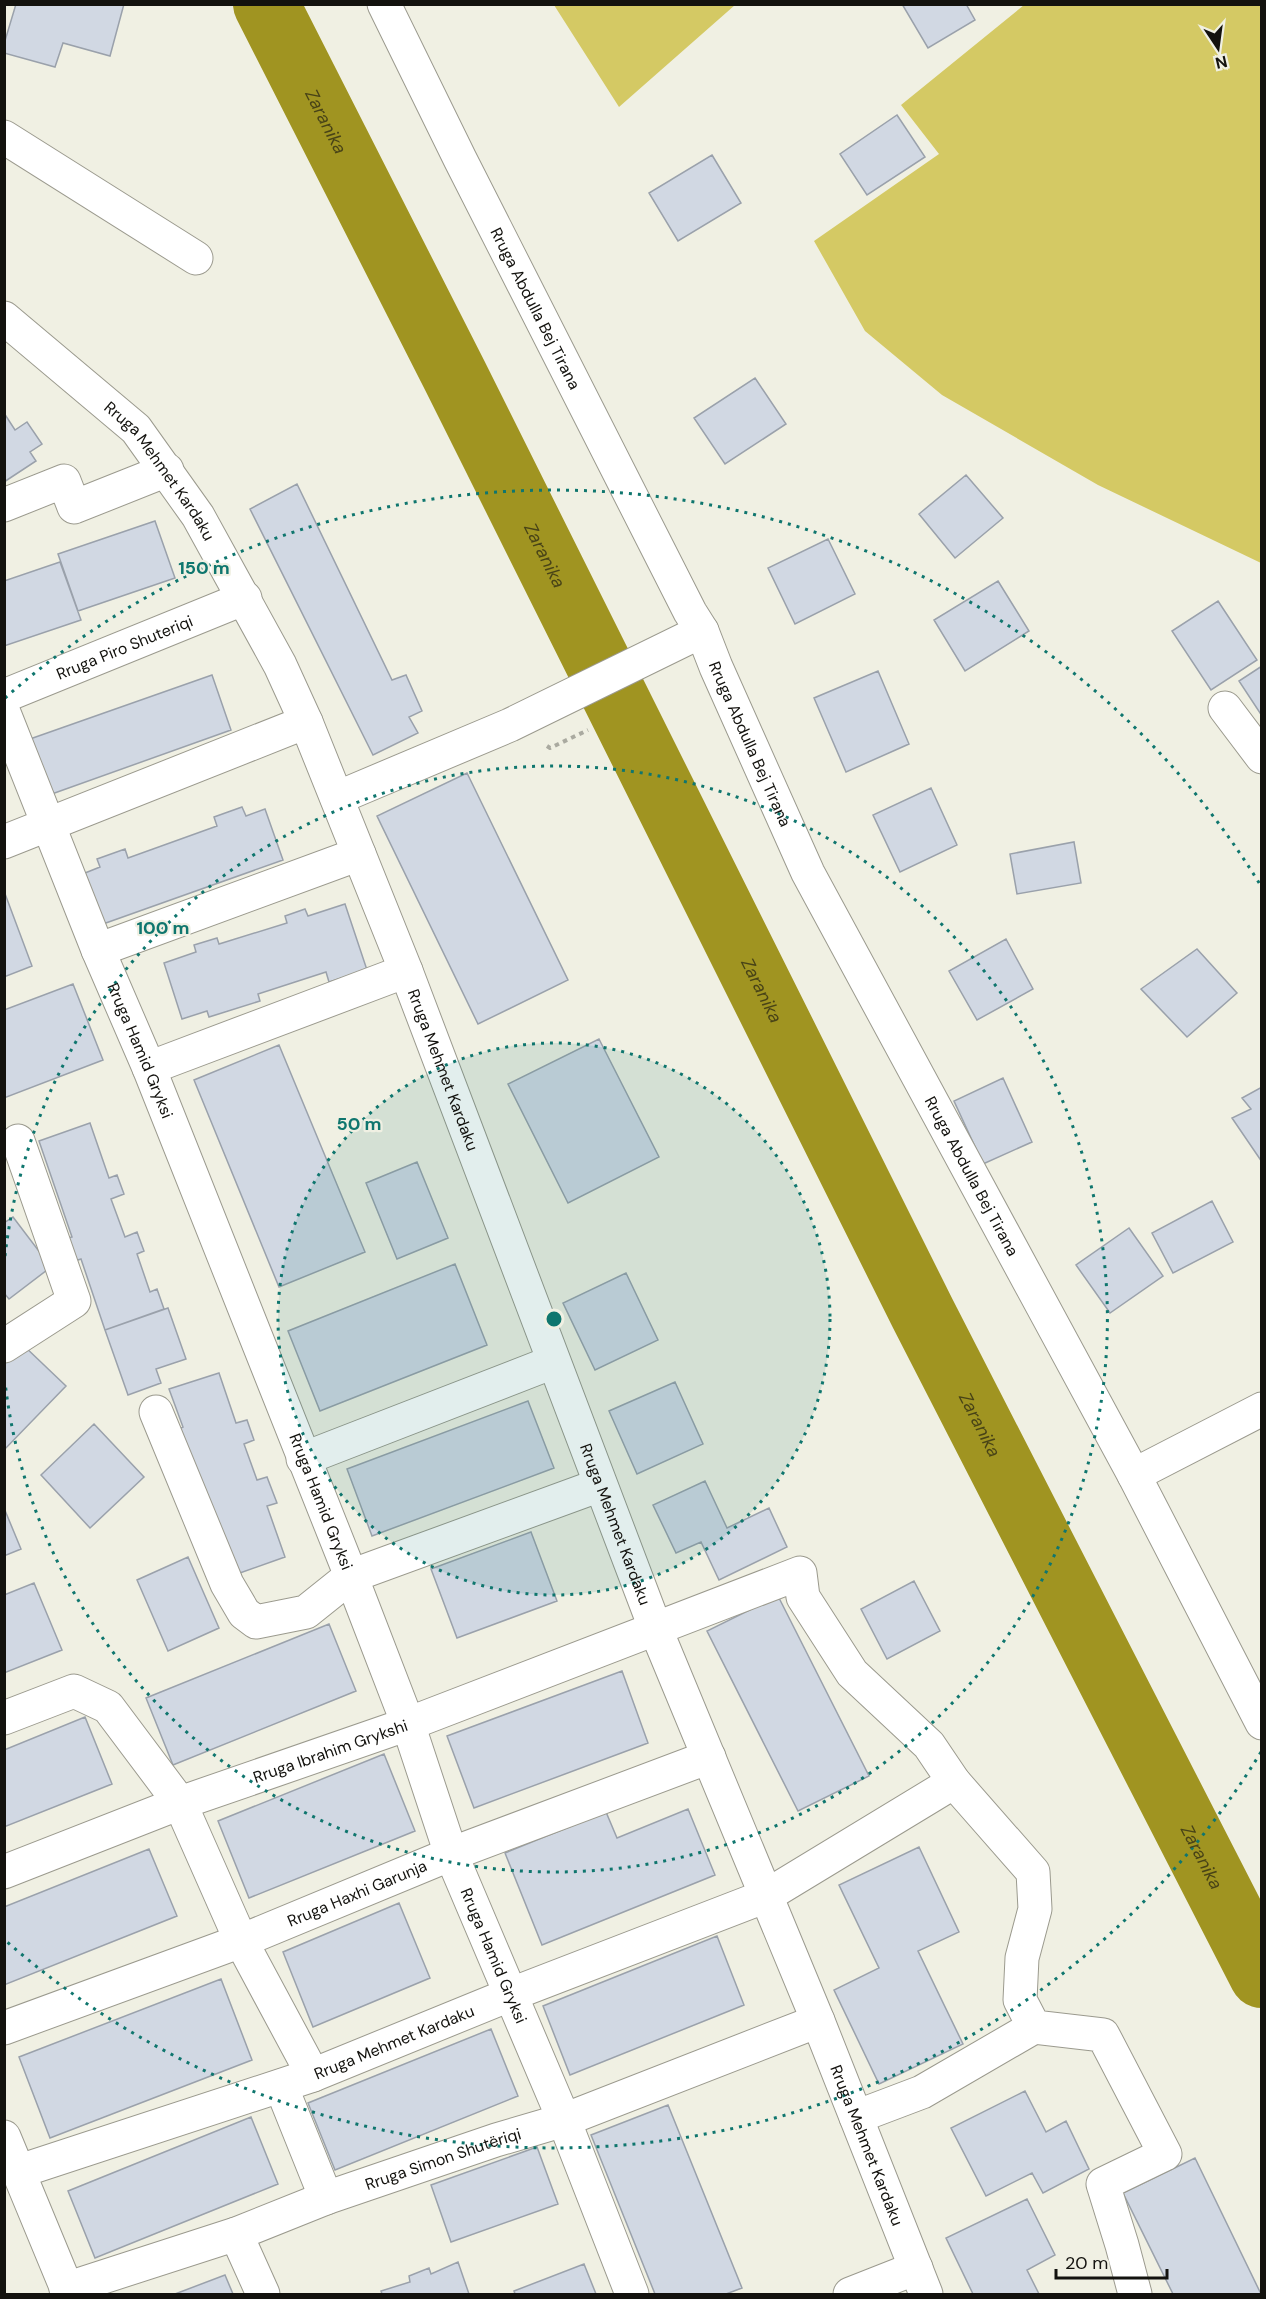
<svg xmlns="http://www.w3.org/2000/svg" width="1266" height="2299" font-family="'DM Sans',sans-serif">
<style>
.green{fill:#d4c964}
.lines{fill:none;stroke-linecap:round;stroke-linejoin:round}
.river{stroke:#a09421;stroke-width:66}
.building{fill:#d1d8e3;stroke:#9aa1ab;stroke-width:1.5}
.street-casing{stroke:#9b9a8e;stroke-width:35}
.secondary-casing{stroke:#9b9a8e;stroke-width:35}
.path{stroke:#aaaaa0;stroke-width:4;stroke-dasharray:4.5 4.5;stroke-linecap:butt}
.street{stroke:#fff;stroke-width:33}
.secondary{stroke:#fff;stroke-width:33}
.ring{fill:none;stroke:#0f766e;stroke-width:3;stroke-dasharray:3 6}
.labels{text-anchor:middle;stroke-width:4.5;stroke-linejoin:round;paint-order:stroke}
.street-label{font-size:16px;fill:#13120e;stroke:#f0f0e3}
.water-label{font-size:18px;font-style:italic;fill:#484317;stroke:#f0f0e3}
.centre{fill:#0f766e;stroke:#f0f0e3;stroke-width:3}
.ring-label{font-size:18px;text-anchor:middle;font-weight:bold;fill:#0f766e;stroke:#f0f0e3;stroke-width:4.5;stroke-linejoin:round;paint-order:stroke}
</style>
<rect width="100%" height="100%" fill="#f0f0e3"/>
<!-- green -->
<path class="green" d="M554,5h181l-116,102z
M1024,5h237v558l-163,-78 -156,-90 -77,-64 -51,-90 125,-87 -38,-49z"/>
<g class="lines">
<!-- river -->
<path class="river" id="s1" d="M266,4l189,372 468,938 339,661"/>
</g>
<!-- building -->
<path class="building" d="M16,4h108l-14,52 -47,-13 -8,24 -51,-14v-9z
M902,4h64l9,16 -47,28z
M897,115l28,42 -58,38 -27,-41z
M712,155l29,48 -63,38 -29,-48z
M755,378l31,46 -61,40 -31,-46z
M4,413l11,17 12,-8 15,22 -12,8 6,9 -32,21z
M966,475l37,43 -48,40 -36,-44z
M297,484l95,196 14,-5 16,36 -13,6 9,16 -45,22 -123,-246z
M155,521l20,57 -97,33 -20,-57z
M828,539l27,55 -60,30 -27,-56z
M60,562l21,58 -77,26v-65z
M998,581l31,50 -64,40 -31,-51z
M1218,601l39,59 -46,30 -39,-59z
M1262,666v50l-23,-35z
M878,671l31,73 -63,28 -32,-74z
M212,675l19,55 -182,65 -19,-56z
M467,773l101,207 -90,44 -101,-208z
M931,788l26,57 -57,27 -27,-57z
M242,807l4,9 19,-7 18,51 -180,64 -18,-51 15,-6 -3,-8 28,-10 3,9 89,-32 -3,-9z
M1074,842l7,41 -64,11 -7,-40z
M4,891l28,75 -28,11z
M345,904l22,66 -38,12 -3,-10 -68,22 2,7 -51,16 -2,-6 -25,8 -18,-56 32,-11 -2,-7 23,-7 2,6 68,-21 -2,-7 20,-7 3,7z
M1006,939l27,50 -56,31 -28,-49z
M1197,949l40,44 -50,44 -46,-48z
M73,984l30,76 -99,38v-88z
M599,1039l60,118 -91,46 -60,-119z
M279,1045l86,207 -86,35 -85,-207z
M1003,1078l29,64 -49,22 -29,-63z
M1262,1087v75l-30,-44 19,-9 -9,-11z
M90,1123l19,55 8,-3 7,19 -13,5 14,38 12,-5 7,19 -7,3 13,38 7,-3 7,20 -59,21 -24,-71 -9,3 -8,-23 8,-2 -33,-96z
M417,1162l31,76 -51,21 -31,-76z
M1212,1201l21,41 -60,31 -21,-40z
M13,1217l38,50 -42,32 -5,-6v-70z
M1129,1228l34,48 -53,37 -34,-48z
M455,1264l32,81 -167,66 -32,-80z
M626,1273l32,67 -63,30 -32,-67z
M168,1308l18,51 -30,10 5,14 -33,12 -23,-65z
M22,1344l44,42 -62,64v-87z
M219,1373l17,50 11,-3 7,20 -10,4 13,36 10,-3 10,26 -10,3 18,51 -48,17 -61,-144 7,-3 -14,-38z
M675,1382l28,62 -66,30 -28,-63z
M528,1401l26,67 -182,68 -25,-67z
M94,1424l50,53 -54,51 -49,-53z
M705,1481l22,47 42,-20 18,39 -68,33 -18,-38 -25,11 -23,-48z
M4,1508l17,41 -17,7z
M531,1532l26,69 -100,37 -26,-69z
M188,1557l31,71 -51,23 -31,-71z
M914,1581l26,50 -53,28 -26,-50z
M34,1583l28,67 -58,23v-78z
M778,1596l91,180 -71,35 -91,-180z
M329,1624l27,67 -183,74 -27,-67z
M622,1671l26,72 -174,65 -27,-72z
M85,1717l27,67 -108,43v-77z
M384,1754l31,77 -166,67 -31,-77z
M688,1809l27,66 -173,70 -37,-92 101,-41 11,26z
M919,1847l40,85 -41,19 45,93 -84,40 -45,-94 45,-22 -40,-83z
M149,1849l28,67 -173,69v-78z
M399,1903l31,75 -117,49 -30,-75z
M717,1936l27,69 -174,70 -27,-69z
M221,1979l31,81 -202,78 -31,-81z
M491,2029l27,67 -183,74 -27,-67z
M1025,2091l21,41 20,-11 23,48 -46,24 -11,-20 -46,23 -35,-68z
M668,2105l74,183 -16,6h-71l-64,-159z
M251,2117l27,67 -183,74 -27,-67z
M537,2147l21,57 -107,38 -20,-57z
M1195,2158l66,136h-88l-50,-101z
M1027,2199l28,56 -28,15 12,24h-66l-27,-56z
M458,2262l11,32h-87l-1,-3 29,-9 -1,-6 20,-8 2,6z
M584,2264l12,30h-81l-1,-3z
M225,2275l8,19h-58z"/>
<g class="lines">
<defs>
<g id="street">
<path id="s2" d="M384,4l76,155 230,453 12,19 14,36 92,206 326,602 128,248"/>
<path d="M4,137l192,121"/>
<path d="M4,505l60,-24 10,26 93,-37"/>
<path id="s3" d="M4,696l241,-98"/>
<path d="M1225,708l37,49"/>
<path id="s4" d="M4,713l94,237 51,118 202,508 57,148 43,130 113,266 68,174"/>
<path d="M337,798l173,-73 192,-94"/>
<path d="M4,842l302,-120"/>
<path d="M98,950l261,-96"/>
<path d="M149,1068l257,-97"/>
<path d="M4,1346l70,-45 -56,-160"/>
<path d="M156,1412l71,172 17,29 12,9 50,-10 45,-36 249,-91"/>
<path d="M303,1459l250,-97"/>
<path d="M1134,1475l128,-66"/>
<path d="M4,1718l70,-27 34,16 72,96 61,138 72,134"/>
<path id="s5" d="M4,1872l176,-69 228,-79 392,-151 3,24 49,76 77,72 25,37 79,90 2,37 -13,49 -2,42 14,27 69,8 62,119 -62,30 19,61 13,49"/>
<path id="s6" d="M4,2028l237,-87 210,-87 258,-97"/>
<path d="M281,2086l45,112"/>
<path d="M856,2117l66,-25 112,-65"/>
<path d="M4,2137l65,157"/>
<path id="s7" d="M17,2172l296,-97 196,-80 257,-99 188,-114"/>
<path d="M236,2234l27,60"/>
<path id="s8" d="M66,2289l170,-55 90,-36 170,-58 68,-20 254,-99"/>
<path d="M850,2294l66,-26"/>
</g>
<g id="secondary">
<path id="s9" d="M4,318l132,111 62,87 82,149 26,57 100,249 250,659 162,391 108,273"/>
</g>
</defs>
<!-- street casing -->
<use href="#street" class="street-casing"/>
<!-- secondary casing -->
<use href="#secondary" class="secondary-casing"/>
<!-- path -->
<path class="path" d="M547,746l3,2 38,-18"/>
<!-- street -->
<use href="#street" class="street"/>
<!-- secondary -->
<use href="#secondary" class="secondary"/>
</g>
<!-- distance rings -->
<circle cx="554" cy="1319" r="276" fill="#0f766e" fill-opacity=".12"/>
<g class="ring">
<circle cx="554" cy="1319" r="276"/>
<path d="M5 1256A553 553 0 1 1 5 1382"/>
<path d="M1261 1752A829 829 0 0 1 5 1940M5 698A829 829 0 0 1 1261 886"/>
</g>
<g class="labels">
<!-- street labels -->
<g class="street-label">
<text dy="6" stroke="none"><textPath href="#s2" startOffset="340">Rruga Abdulla Bej Tirana</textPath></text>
<text dy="6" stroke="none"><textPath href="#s9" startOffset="220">Rruga Mehmet Kardaku</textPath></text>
<text dy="6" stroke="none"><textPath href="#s3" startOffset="130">Rruga Piro Shuteriqi</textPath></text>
<text dy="6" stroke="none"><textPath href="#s2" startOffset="826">Rruga Abdulla Bej Tirana</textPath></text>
<text dy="6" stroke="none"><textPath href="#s4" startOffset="364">Rruga Hamid Gryksi</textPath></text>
<text dy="6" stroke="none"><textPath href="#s9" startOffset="886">Rruga Mehmet Kardaku</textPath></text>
<text dy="6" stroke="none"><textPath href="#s2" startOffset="1312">Rruga Abdulla Bej Tirana</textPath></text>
<text dy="6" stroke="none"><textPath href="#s4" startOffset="850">Rruga Hamid Gryksi</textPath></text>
<text dy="6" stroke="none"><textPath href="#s9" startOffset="1372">Rruga Mehmet Kardaku</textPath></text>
<text dy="6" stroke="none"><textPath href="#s5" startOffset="348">Rruga Ibrahim Grykshi</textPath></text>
<text dy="6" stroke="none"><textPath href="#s6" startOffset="378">Rruga Haxhi Garunja</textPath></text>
<text dy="6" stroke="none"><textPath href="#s4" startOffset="1336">Rruga Hamid Gryksi</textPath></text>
<text dy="6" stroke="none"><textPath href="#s7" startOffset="399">Rruga Mehmet Kardaku</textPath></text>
<text dy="6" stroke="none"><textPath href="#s9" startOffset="2042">Rruga Mehmet Kardaku</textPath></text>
<text dy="6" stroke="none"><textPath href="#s8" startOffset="399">Rruga Simon Shutëriqi</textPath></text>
</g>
<!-- water labels -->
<g class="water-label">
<text dy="6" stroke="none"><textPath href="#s1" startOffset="132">Zaranika</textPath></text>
<text dy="6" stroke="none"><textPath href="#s1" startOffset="618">Zaranika</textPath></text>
<text dy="6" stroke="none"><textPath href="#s1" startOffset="1104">Zaranika</textPath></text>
<text dy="6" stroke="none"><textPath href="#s1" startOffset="1590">Zaranika</textPath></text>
<text dy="6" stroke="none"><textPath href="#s1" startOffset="2076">Zaranika</textPath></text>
</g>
</g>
<circle cx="554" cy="1319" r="9" class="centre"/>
<g class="ring-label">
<text x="204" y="574">150 m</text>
<text x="163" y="934">100 m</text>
<text x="359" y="1130">50 m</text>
</g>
<!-- border -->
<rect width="1266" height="2299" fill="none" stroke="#13120e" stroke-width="12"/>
<!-- north arrow -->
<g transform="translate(1218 48) rotate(167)" stroke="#f0f0e3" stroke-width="4.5" paint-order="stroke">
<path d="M0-4.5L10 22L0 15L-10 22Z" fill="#13120e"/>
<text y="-9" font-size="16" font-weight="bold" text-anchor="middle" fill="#13120e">N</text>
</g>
<!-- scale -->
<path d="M1056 2269v9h111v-9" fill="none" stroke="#13120e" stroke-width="3"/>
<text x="1065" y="2269" font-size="18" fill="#13120e" stroke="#f0f0e3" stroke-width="4.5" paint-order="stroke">20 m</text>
</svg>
